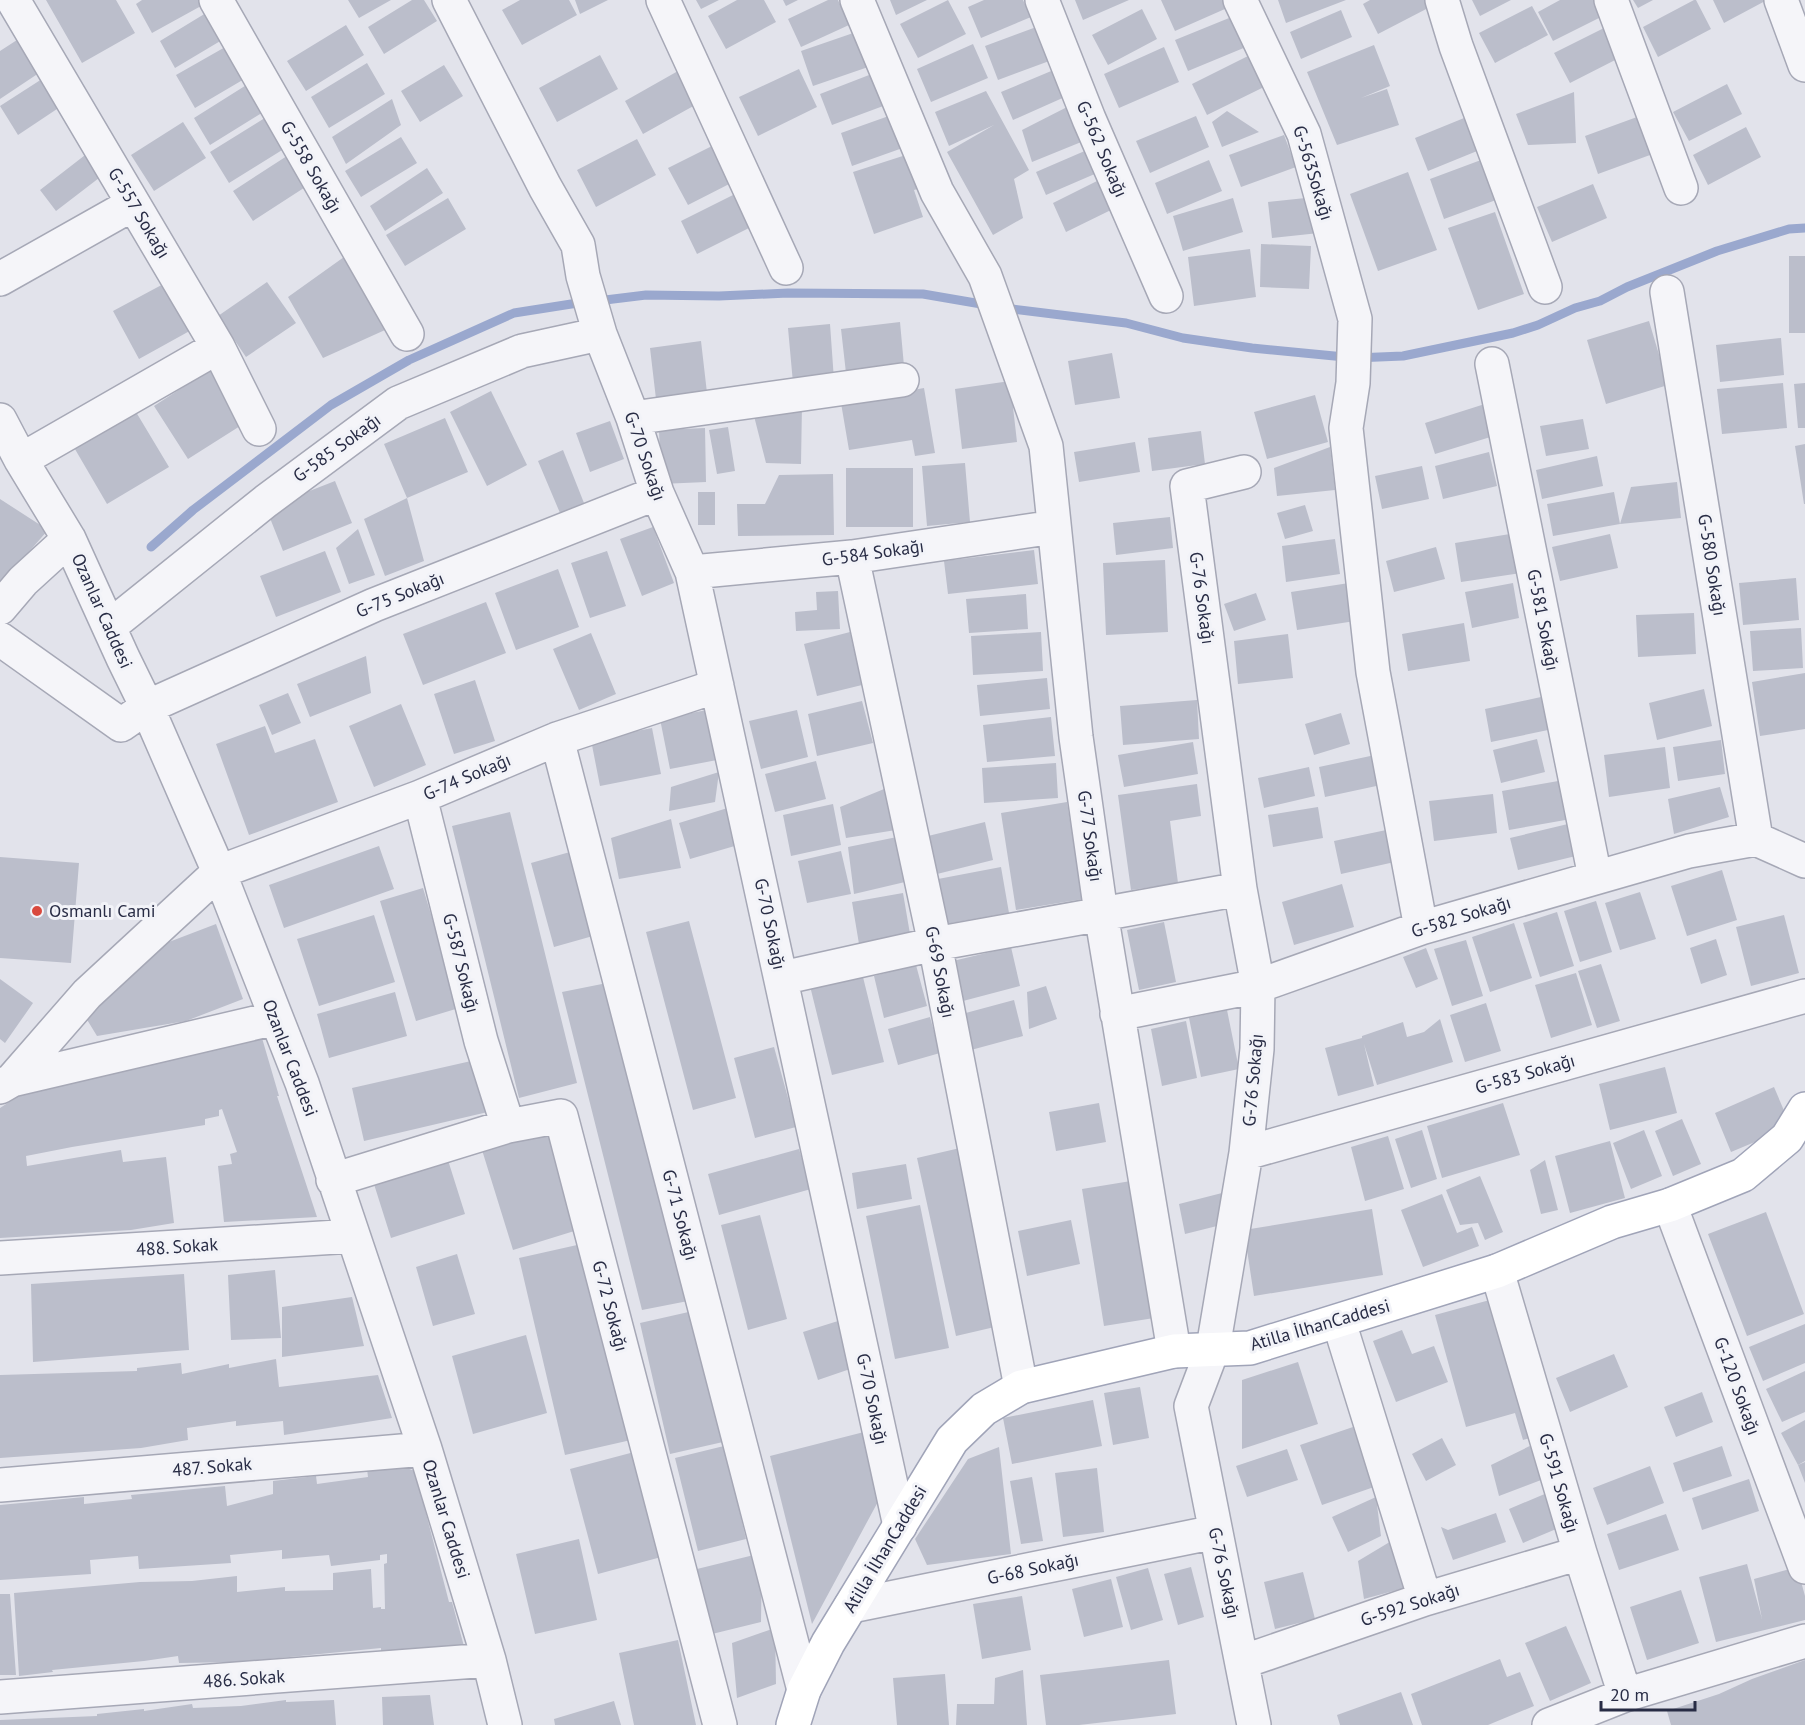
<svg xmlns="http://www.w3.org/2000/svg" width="1805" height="1725" font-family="'PT Sans',sans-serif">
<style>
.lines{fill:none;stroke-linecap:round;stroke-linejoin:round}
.stream{stroke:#9aa8ce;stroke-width:9}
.building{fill:#bbbecb}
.minor-casing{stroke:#a6a8b6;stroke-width:36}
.major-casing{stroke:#a0a4b8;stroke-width:36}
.minor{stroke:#f5f5f9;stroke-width:33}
.major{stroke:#fff;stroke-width:33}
.poi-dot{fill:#d9493e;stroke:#f2f3f8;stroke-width:2}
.labels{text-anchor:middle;stroke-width:6;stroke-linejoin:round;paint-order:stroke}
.street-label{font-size:18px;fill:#282c45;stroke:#f2f3f8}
.poi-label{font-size:18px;fill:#282c45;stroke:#f2f3f8;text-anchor:start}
</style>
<rect width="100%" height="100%" fill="#e2e3eb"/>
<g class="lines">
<!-- stream -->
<path class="stream" d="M597,301l49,-6 73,1 69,-3 135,1 64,11
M1004,308l122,15 57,15 69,10 103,10 48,-2 110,-23 25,-8 37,-17 25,-7 27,-14 90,-36 72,-22 16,-1
M151,547l42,-37 138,-105 78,-45 105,-47 70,-11"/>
</g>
<!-- building -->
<path class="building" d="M46,0h70l19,33 -53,30z
M142,0h56l3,6 -49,27 -16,-29z
M348,0h43l-32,18z
M412,0h12l13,21 -53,33 -16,-27z
M520,0h49l8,15 -55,30 -20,-35z
M575,0h33l-28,14z
M696,0h23l-18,9z
M737,0h27l12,22 -50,27 -18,-33z
M783,0h15l-12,6z
M828,0h10l11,25 -48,22 -13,-28z
M890,0h37l-31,15z
M948,0l18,34 -48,24 -18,-34z
M984,0h39l8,17 -50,21 -13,-31z
M1075,0h54l-46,20z
M1161,0h71l2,5 -59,26z
M1278,0h68l-60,23z
M1370,0h59l3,6 -54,28 -15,-30z
M1472,0h39l-31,16z
M1560,0h39l8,14 -54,27 -15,-29z
M1633,0h20l-15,8z
M1694,0h2l15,29 -53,28 -15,-30z
M1713,0h54l-43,23z
M1532,6l16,29 -53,28 -16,-30z
M1142,9l15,30 -49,26 -16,-30z
M1341,10l11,27 -51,22 -11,-27z
M206,13l16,27 -47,28 -15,-27z
M1234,16l12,31 -58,24 -13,-31z
M346,25l18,30 -58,36 -19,-30z
M1039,26l13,34 -54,20 -13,-34z
M1608,26l15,30 -53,27 -16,-30z
M862,30l12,35 -61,21 -12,-35z
M17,40l22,33 -39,26v-48z
M973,44l15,34 -57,24 -14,-33z
M1374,45l16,41 -29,12 26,-9 12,36 -62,20 -30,-73z
M227,46l19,32 -51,30 -19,-33z
M1164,47l15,35 -60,26 -15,-34z
M600,55l18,34 -61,33 -18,-34z
M1248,56l16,31 -57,28 -15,-31z
M367,63l18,31 -56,34 -18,-31z
M444,65l19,31 -43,26 -19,-31z
M799,69l18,38 -59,29 -19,-39z
M1056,69l11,27 -54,24 -12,-28z
M882,70l12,32 -62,23 -12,-31z
M678,71l19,33 -54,30 -18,-33z
M42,79l18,28 -42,28 -18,-29z
M248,84l17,27 -55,34 -16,-27z
M1727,84l15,30 -53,27 -16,-29z
M986,91l43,79 -15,9 9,39 -30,17 -46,-83 47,-27 -45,21 -14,-34z
M1574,92l2,51 -48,2 -12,-31z
M392,99l9,26 -55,39 -14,-27z
M1073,104l23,32 -64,26 -10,-32z
M1227,111l32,21 -37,15 -10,-25z
M900,112l11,33 -59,21 -11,-33z
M268,116l19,31 -58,36 -19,-31z
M1196,116l13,31 -59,26 -14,-32z
M1469,116l13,33 -54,22 -13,-33z
M1637,117l13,38 -52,19 -13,-38z
M183,122l23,36 -52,33 -23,-36z
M1746,127l15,30 -53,28 -15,-30z
M1284,135l12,32 -55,20 -12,-32z
M401,137l16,26 -56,34 -16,-26z
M637,139l19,36 -60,32 -19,-37z
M720,142l19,37 -51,26 -20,-37z
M1087,150l10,23 -51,22 -10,-23z
M89,152l10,26 -43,33 -16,-21z
M290,154l20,30 -57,37 -20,-30z
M909,154l12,34 -7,2 9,27 -49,17 -21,-62z
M1209,160l13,31 -55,23 -12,-31z
M1481,160l15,40 -52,19 -14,-40z
M427,168l16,25 -58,38 -15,-25z
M1408,172l29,78 -59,21 -28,-77z
M1099,180l14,29 -47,23 -13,-29z
M1593,184l14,34 -55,24 -15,-35z
M741,191l16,33 -60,30 -16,-33z
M1315,197l4,36 -47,5 -4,-36z
M448,198l18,31 -61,37 -19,-31z
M1233,198l10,34 -60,19 -10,-35z
M1495,212l29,82 -46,16 -30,-82z
M1261,244l50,2 -2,43 -49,-2z
M1250,249l6,48 -62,9 -6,-49z
M1789,256h16v77h-16z
M344,257l41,73 -62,28 -35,-61z
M169,281l26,47 -56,31 -26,-48z
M267,282l29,41 -50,34 -28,-41z
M1649,321l19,64 -62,19 -19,-64z
M900,322l4,44 -58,7 -5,-44z
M830,324l4,56 -41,3 -5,-55z
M1781,338l3,37 -64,7 -4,-37z
M701,341l6,52 -51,6 -6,-51z
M1112,353l8,45 -45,7 -7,-44z
M214,367l34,54 -60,38 -34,-53z
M1010,381l7,61 -55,7 -7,-60z
M1783,383l4,45 -65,6 -5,-45z
M1805,383v45h-7l-4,-44z
M924,388l11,65 -20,3 -3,-16 -63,10 -8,-47z
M491,391l36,74 -40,21 -37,-74z
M1315,395l13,47 -61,17 -13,-47z
M1488,403l9,32 -62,19 -10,-31z
M802,404l-1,60 -35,-1 -12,-47z
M133,407l36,60 -62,37 -35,-60z
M445,418l23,54 -61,26 -23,-54z
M1583,419l6,30 -43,7 -6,-30z
M610,421l14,38 -34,13 -14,-39z
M728,427l7,44 -18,3 -8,-44z
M705,428l1,54 -45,2 -2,-54z
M1201,431l4,33 -53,7 -4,-33z
M1135,442l5,30 -61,10 -5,-30z
M1805,444v60h-1l-9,-58z
M1330,447l5,43 -58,6 -3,-28z
M563,450l21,53 -24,10 -22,-52z
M1489,452l8,34 -54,13 -8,-33z
M1597,456l6,30 -61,13 -6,-29z
M965,463l5,59 -43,4 -5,-60z
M1422,466l7,33 -47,10 -7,-33z
M846,468h67v59h-67z
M833,474l1,61 -96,1 -1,-32h28l14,-29z
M335,481l17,42 -69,28 -17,-43z
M1677,482l4,36 -61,6 -67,12 -6,-32 67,-12 6,32 11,-37z
M698,492h17v33h-17z
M407,498l17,63 -39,15 -21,-57z
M0,499l48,31 -48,55z
M1305,505l8,26 -28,8 -8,-26z
M1170,517l3,31 -57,7 -3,-32z
M653,527l21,56 -32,13 -22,-57z
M358,529l17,46 -26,9 -13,-36z
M1516,533l5,40 -60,9 -6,-39z
M1610,534l8,34 -58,13 -8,-34z
M1335,539l5,35 -54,8 -4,-36z
M1436,547l9,32 -51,13 -8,-31z
M1034,550l4,34 -90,10 -4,-33z
M325,551l16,41 -65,25 -16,-41z
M607,551l19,55 -36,12 -19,-55z
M1165,560l3,72 -62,3 -3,-72z
M558,569l21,58 -63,23 -21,-57z
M1796,578l3,42 -56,5 -4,-42z
M1349,583l6,38 -58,9 -6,-38z
M1513,583l6,35 -47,10 -7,-36z
M838,591l2,38 -44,2 -1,-19 22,-2 -1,-18z
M1256,593l10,27 -32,11 -10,-27z
M1026,594l2,35 -59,4 -3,-34z
M486,602l20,51 -83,32 -20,-51z
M1694,613l2,41 -58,3 -2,-42z
M1464,623l6,38 -62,10 -6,-37z
M1801,628l2,40 -50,3 -3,-40z
M850,632l12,53 -45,11 -13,-52z
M1041,632l2,39 -70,4 -2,-39z
M591,633l25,61 -37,16 -26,-61z
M1288,634l5,44 -55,6 -4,-43z
M366,656l5,37 -61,24 -13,-33z
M1805,673v56l-45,7 -8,-54z
M1047,678l3,31 -70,7 -3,-31z
M475,680l20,61 -41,13 -20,-60z
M1704,689l8,37 -55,14 -8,-37z
M288,693l13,30 -29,12 -13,-30z
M1541,697l7,33 -57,12 -6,-33z
M1197,700l2,39 -76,6 -3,-39z
M862,701l11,42 -56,13 -9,-42z
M401,704l25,61 -52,22 -25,-61z
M707,710l10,50 -47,9 -10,-50z
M797,710l11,47 -47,12 -12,-48z
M1341,713l9,31 -36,11 -9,-31z
M1051,717l4,39 -68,6 -4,-37z
M265,726l10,27 40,-14 23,63 -89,33 -33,-91z
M652,728l9,46 -61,12 -9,-46z
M1537,739l8,33 -44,11 -8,-33z
M1721,740l4,34 -47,7 -5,-34z
M1193,742l5,32 -74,13 -6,-32z
M1665,747l5,41 -61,9 -5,-42z
M1375,755l6,30 -56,12 -6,-30z
M816,761l10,38 -51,13 -10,-38z
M1056,763l2,35 -74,5 -2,-35z
M1309,767l6,29 -51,12 -6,-30z
M719,772l-4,30 -46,9 2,-24z
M1564,780l7,39 -62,11 -7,-39z
M1197,784l4,32 -31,5 8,62 -47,7 -13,-95z
M889,787l7,43 -50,8 -6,-31z
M1720,787l9,30 -55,17 -6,-35z
M1493,794l4,39 -63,8 -5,-40z
M1067,802l16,97 -67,11 -15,-97z
M833,804l8,41 -50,11 -8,-41z
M734,806l11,37 -55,16 -11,-36z
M1318,807l5,31 -50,9 -5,-32z
M510,812l67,271 -58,15 -67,-272z
M671,819l10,49 -62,11 -8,-41z
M985,822l8,38 -60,15 -9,-38z
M1572,823l8,32 -62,15 -8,-32z
M1391,829l8,32 -58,13 -7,-33z
M897,837l8,45 -51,12 -6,-47z
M379,846l15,43 -110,39 -15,-43z
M577,850l23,84 -46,13 -23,-84z
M841,851l10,43 -44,9 -9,-42z
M0,857l79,6 -8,100 -71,-5z
M1001,867l8,46 -63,11 -8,-45z
M1722,870l15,50 -50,16 -16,-50z
M1342,884l12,43 -60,18 -12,-43z
M423,888l36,120 -43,13 -36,-120z
M1640,892l16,47 -36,11 -15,-47z
M903,893l7,41 -51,10 -7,-42z
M1596,901l16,51 -32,10 -16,-51z
M1557,912l17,54 -34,11 -17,-54z
M374,915l21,67 -76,24 -22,-67z
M1784,915l15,58 -48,13 -15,-59z
M689,921l47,177 -43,12 -47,-178z
M1164,922l12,60 -37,8 -12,-60z
M1514,923l18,55 -42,14 -18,-55z
M216,924l27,75 -57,22 -89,15 -11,-18 75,-73z
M1716,939l11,36 -26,9 -11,-36z
M1466,940l17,56 -31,10 -18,-57z
M1011,947l9,39 -57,15 -10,-40z
M1426,948l12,31 -22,9 -13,-31z
M1601,964l19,57 -23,7 -19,-57z
M916,965l11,41 -43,12 -10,-42z
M862,973l22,89 -52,13 -22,-89z
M1576,973l16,52 -41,13 -16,-53z
M0,979l33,24 -28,40 -5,-4z
M607,983l81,318 -46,9 -80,-318z
M1046,986l11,33 -28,10 -2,-37z
M395,992l12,44 -78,22 -12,-44z
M1014,1000l9,36 -52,14 -9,-36z
M1486,1003l15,48 -36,11 -15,-47z
M1227,1010l12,59 -38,8 -12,-59z
M930,1017l10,36 -42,12 -10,-36z
M1440,1019l13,43 -76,23 -13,-41 10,42 -36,10 -13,-48 37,-10v-2l41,-14 4,15 17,-5z
M1186,1021l11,57 -35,8 -11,-57z
M262,1038l17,58h-2l40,121 -93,5 -6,-56 14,-2 -2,-10 7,-2 -15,-43 -3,1v6l-14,3v6l-133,22 -46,9 1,10 94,-16 2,12 43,-5 8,66 -43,7 -131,8v-130l20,-13z
M774,1047l22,80 -41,11 -21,-80z
M480,1059l12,52 -128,30 -12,-53z
M1665,1067l12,46 -67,17 -11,-46z
M1774,1087l17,40 -60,25 -16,-39z
M1099,1103l7,39 -50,9 -7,-39z
M1503,1103l17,52 -78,23 -15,-52z
M1682,1119l19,45 -28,12 -18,-45z
M553,1128l31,100 -71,22 -31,-100z
M1422,1130l15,49 -26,9 -16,-49z
M1644,1130l18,46 -31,13 -18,-46z
M1388,1136l16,53 -39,12 -14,-54z
M1610,1141l15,57 -55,15 -15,-57z
M960,1148l39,178 -43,10 -39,-178z
M799,1149l12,40 -92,26 -11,-41z
M447,1157l18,57 -74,24 -18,-57z
M1545,1160l13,50 -17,4 -11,-44z
M906,1164l6,35 -55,10 -5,-36z
M1480,1176l23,56 -18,8 -7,-17 -18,2 -14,-35z
M1131,1181l23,137 -50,8 -22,-137z
M1222,1193l7,30 -44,11 -6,-30z
M1442,1194l15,39 15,-6 7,19 -56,21 -22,-57z
M920,1205l29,143 -54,11 -29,-143z
M1372,1209l11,66 -129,21 -10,-66z
M1766,1212l38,102 -57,22 -39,-102z
M760,1215l27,104 -39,11 -27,-105z
M1071,1220l9,44 -53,12 -9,-45z
M586,1243l45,197 -66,15 -46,-197z
M457,1254l18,60 -42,12 -17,-59z
M275,1270l6,68 -50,2 -3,-65z
M184,1274l5,76 -156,12 -2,-78z
M352,1297l12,49 -82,11v-50z
M1497,1298l39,138 -13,4 -8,-27 -49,14 -31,-112z
M693,1311l30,131 -53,12 -30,-131z
M838,1321l15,47 -35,12 -15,-48z
M1805,1324v39l-42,18 -14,-34z
M1402,1330l10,24 22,-8 14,36 -52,20 -23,-61z
M526,1335l21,78 -74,21 -21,-78z
M1614,1354l14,33 -58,25 -14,-34z
M276,1359l3,28 99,-12 14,43 -108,17 -1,-14 -47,5v-5l-49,7 1,12 -47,8 -141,10v-83l137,-4v-3l44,-5 1,11 47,-10v4z
M1298,1362l20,62 -76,25v-69z
M1805,1371v41l-23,10 -16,-33z
M1140,1387l9,51 -36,7 -9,-52z
M1702,1392l11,30 -37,15 -12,-30z
M1093,1400l9,46 -90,18 -9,-46z
M1805,1420v41l-7,4 -17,-32z
M1353,1427l21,60 -52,18 -22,-60z
M864,1432l16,66 -68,126 -42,-168z
M1442,1438l14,27 -30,16 -14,-27z
M1536,1443l13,34 -50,19 -8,-31z
M724,1446l22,93 -48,12 -23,-93z
M1722,1446l10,30 -49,16 -10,-29z
M999,1447l12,107 -84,11 -12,-26 53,-80z
M1287,1449l11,31 -51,17 -11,-31z
M638,1451l27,105 -67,18 -28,-105z
M1805,1462v21l-7,-18z
M401,1466l14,5 34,131h3l13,48 -84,1v-3l-143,14 -59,1 -1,-7 -34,5 -92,9 1,2 -34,4 -5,-83 126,-11 52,-1 45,-5v16l48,-5v4l48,-1v-17l38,-4 2,39 8,-1v2h4l-1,-45 3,-1v-9l-7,1v5l-49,6 -2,-11 -47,4v-9l-52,5 1,8 -92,6 -1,-13 -48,4 1,14 -91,6v-75l84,-8v7l48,-5 -1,-4 94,-9 2,20 46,-12v-13l43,-5 1,8 51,-7 -1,-8z
M1650,1466l14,37 -57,22 -14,-37z
M1097,1468l7,64 -41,5 -8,-64z
M1032,1477l11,64 -22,3 -11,-63z
M1749,1479l10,32 -57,19 -10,-32z
M1547,1493l14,34 -38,16 -14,-34z
M1376,1497l5,39 -33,16 -16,-35z
M1496,1513l10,29 -53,18 -12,-33 7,3z
M1666,1514l13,36 -60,20 -12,-36z
M579,1539l18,81 -62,14 -19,-80z
M1393,1540l15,47 -44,12 -6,-38z
M762,1553l-1,69 -49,12 -15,-65z
M1747,1564l15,55 -8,-40 43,-12 8,29v24l-89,22 -17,-65z
M1191,1567l13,50 -26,8 -14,-51z
M1148,1568l15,52 -32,10 -15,-53z
M1303,1572l12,47 -40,10 -11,-47z
M1111,1579l12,48 -39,10 -12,-48z
M1681,1590l18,53 -52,17 -17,-53z
M0,1594h10l6,81h-16z
M1022,1596l9,54 -49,9 -9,-55z
M1566,1626l25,57 -41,18 -25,-58z
M775,1628l1,56 -39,14 -5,-55z
M678,1640l18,85h-62l-15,-72z
M1500,1659l7,18 13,-5 14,34 -46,19h-66l-11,-31z
M1169,1660l7,54 -97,11h-33l-6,-50z
M1805,1660v65h-134l-4,-14 52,-17 33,-15z
M1023,1670l4,55h-71l1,-21h37l1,-26z
M945,1674l4,51h-52l-4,-47z
M1401,1692l12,33h-73l-3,-10z
M430,1695l4,30h-51l-1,-28z
M286,1700v2l48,-2 2,25h-336v-5l97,-4v-2l47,-5v2l48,-7 1,4 48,-2z
M614,1701l7,24h-66l-1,-6z"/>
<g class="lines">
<defs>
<path id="minor" d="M13,0l205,347 41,82
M216,0l191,334
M449,0l96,187 33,58 5,31 17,58 33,84 24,75 35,79 208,954
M663,0l123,268
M857,0l80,192 48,84 61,170 30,291 25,176 73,438
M1042,0l47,119 77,177
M1240,0l64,134 51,185 -2,64 -7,45 27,244 48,256
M1442,0l14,46 89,241
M1611,0l70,188
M1781,0l24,65
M0,279l133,-75
M1667,292l89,547
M1492,364l103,513
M633,418l269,-38
M0,420l21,40 48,79 54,119 24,49 72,165 83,211 123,366 64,211 16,65
M21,460l197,-113
M1244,472l-57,14 53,403 18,97 -1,63 -11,104 -33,195 -22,58 63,319
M852,557l83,387 86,443
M692,572l160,-15 202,-30
M0,608l23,-27 46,-42
M109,627l157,-126 132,-98 124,-52 78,-17
M0,639l121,86 26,-18 227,-102 283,-112
M557,739l247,951
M420,797l61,244 27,85
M782,978l153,-34 305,-55
M1117,1014l141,-28 163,-58 268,-77 67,-12 49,22
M12,1080l264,-62
M0,1087l12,-7 75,-86 132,-122 201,-75 137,-58 160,-53
M1246,1153l559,-157
M333,1180l175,-54 53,-10 159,609
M1670,1205l135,362
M0,1258l353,-22
M1497,1271l83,282 45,142
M1339,1322l86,277
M0,1485l425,-36
M851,1606l364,-74
M1242,1662l183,-63 155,-46
M0,1697l489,-37
M1549,1725l76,-30 180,-54"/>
<path id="major" d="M793,1725l11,-35 24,-47 124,-203 32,-31 37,-22 153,-36 76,-3 247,-77 115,-49 58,-17 73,-30 44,-37 18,-29"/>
</defs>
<!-- minor casing -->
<use href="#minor" class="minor-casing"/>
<!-- major casing -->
<use href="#major" class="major-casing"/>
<!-- minor -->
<use href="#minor" class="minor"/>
<!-- major -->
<use href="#major" class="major"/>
</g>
<!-- markers -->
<circle class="poi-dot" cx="37" cy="911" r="6"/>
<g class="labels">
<!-- street labels -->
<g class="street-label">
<text transform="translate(1102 149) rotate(67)" y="6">G-562 Sokağı</text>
<text transform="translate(311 167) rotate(60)" y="6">G-558 Sokağı</text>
<text transform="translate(1313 173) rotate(73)" y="6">G-563Sokağı</text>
<text transform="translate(139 213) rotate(59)" y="6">G-557 Sokağı</text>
<text transform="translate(337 448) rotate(-36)" y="6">G-585 Sokağı</text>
<text transform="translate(645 456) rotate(71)" y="6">G-70 Sokağı</text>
<text transform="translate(873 553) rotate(-8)" y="6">G-584 Sokağı</text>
<text transform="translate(1712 565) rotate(81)" y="6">G-580 Sokağı</text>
<text transform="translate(400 595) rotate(-22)" y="6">G-75 Sokağı</text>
<text transform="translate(1202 598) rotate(82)" y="6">G-76 Sokağı</text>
<text transform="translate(102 611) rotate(66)" y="6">Ozanlar Caddesi</text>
<text transform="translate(1543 620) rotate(79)" y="6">G-581 Sokağı</text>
<text transform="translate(467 777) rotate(-23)" y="6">G-74 Sokağı</text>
<text transform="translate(1090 836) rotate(82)" y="6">G-77 Sokağı</text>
<text transform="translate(1461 917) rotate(-17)" y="6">G-582 Sokağı</text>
<text transform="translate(770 924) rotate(78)" y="6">G-70 Sokağı</text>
<text transform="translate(461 963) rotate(76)" y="6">G-587 Sokağı</text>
<text transform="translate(940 972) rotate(79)" y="6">G-69 Sokağı</text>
<text transform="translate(290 1058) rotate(69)" y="6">Ozanlar Caddesi</text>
<text transform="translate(1525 1074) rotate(-16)" y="6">G-583 Sokağı</text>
<text transform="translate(1253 1080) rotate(-85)" y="6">G-76 Sokağı</text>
<text transform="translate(680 1215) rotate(75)" y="6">G-71 Sokağı</text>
<text transform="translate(177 1247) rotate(-4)" y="6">488. Sokak</text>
<text transform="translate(610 1306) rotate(75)" y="6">G-72 Sokağı</text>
<text transform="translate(1320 1325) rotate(-16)" y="6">Atilla İlhanCaddesi</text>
<text transform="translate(1737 1386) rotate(70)" y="6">G-120 Sokağı</text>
<text transform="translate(872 1399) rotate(78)" y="6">G-70 Sokağı</text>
<text transform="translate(212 1467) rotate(-5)" y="6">487. Sokak</text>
<text transform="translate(1559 1483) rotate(74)" y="6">G-591 Sokağı</text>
<text transform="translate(446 1519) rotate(73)" y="6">Ozanlar Caddesi</text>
<text transform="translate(885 1549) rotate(-59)" y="6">Atilla İlhanCaddesi</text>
<text transform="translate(1033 1569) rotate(-12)" y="6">G-68 Sokağı</text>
<text transform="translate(1224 1573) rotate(78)" y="6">G-76 Sokağı</text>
<text transform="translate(1410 1605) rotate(-18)" y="6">G-592 Sokağı</text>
<text transform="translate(244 1679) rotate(-4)" y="6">486. Sokak</text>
</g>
<!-- poi labels -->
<g class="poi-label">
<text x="49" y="917">Osmanlı Cami</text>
</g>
</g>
<!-- scale -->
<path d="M1601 1701v9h94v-9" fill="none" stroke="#282c45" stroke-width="3"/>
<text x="1610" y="1701" font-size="18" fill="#282c45" stroke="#f2f3f8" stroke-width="4.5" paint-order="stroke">20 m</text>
</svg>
